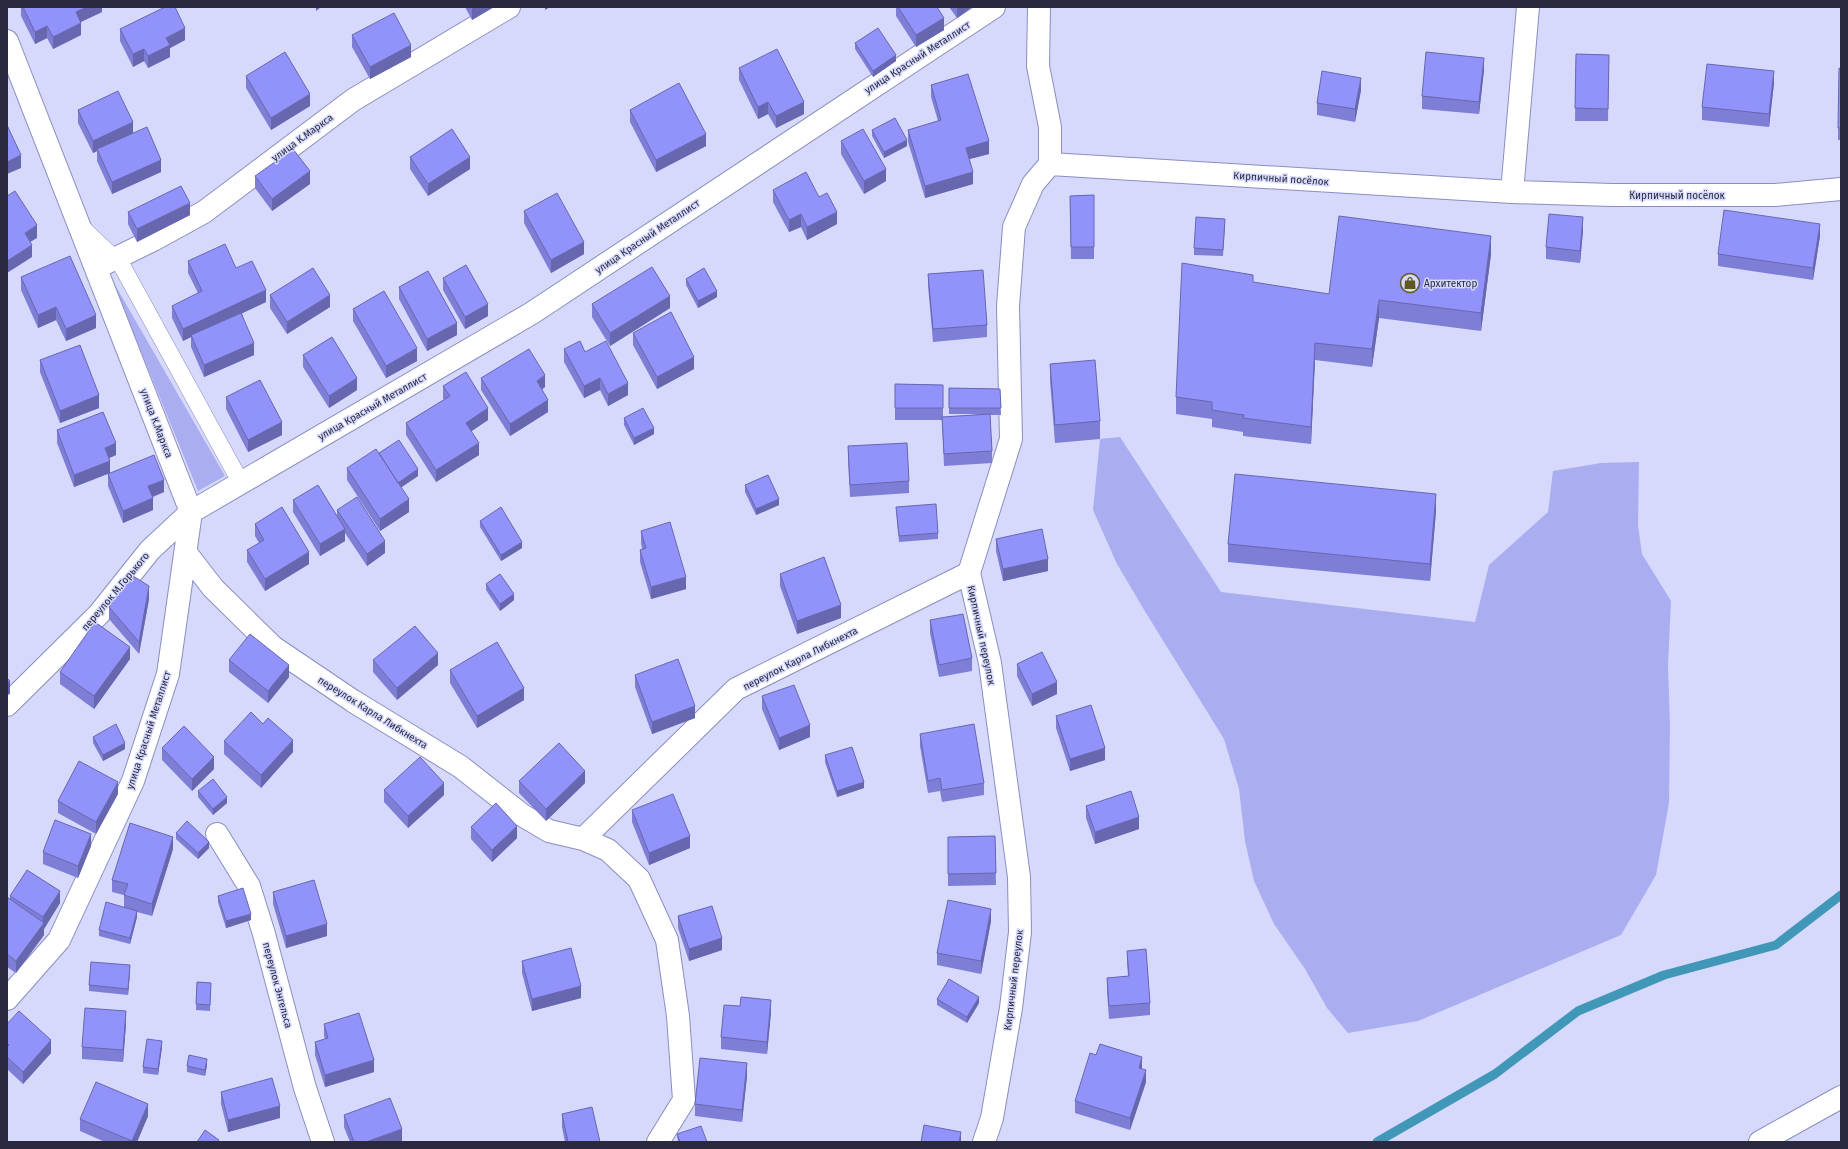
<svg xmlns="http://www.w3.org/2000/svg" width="1848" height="1149" font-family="'Fira Sans',sans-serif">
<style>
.green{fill:#aaaef1}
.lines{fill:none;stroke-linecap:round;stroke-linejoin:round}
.stream{stroke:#4197b7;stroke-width:9}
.lane-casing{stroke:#8a8ec1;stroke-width:18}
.street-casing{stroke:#8a8ec1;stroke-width:24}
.lane{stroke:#fff;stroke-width:17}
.street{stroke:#fff;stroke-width:22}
.wall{fill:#7e7ed7}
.shaded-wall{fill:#6667af}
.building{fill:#9293fa;stroke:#6667af}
.labels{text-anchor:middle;stroke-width:3;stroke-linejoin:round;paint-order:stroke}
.street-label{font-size:10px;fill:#292a3f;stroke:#d6d9fb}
.poi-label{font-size:10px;fill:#292a3f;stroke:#d6d9fb;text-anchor:start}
</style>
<rect width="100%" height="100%" fill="#d6d9fb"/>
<!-- green -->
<path class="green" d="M111,278l114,198 -27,15z
M1120,437l101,155 254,30 14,-57 59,-53 5,-41 48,-8 38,-1 -1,63 4,29 29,47 -3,65 2,59 -1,78 -13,72 -35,60 -203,86 -70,12 -21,-25 -22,-39 -31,-45 -20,-43 -9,-40 -6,-52 -15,-50 -78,-126 -29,-49 -24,-54 7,-71z"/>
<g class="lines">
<!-- stream -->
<path class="stream" d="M1377,1142l118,-68 83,-63 86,-36 112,-30 65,-50"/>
<defs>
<path id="lane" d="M82,228l40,38 119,217"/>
<path id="street" d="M1039,7l-1,59 12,61v37
M7,41l184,471 -41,38 -51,64 -92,91
M1050,164l462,28 100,3h163l66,-6
M1512,192l16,-185
M96,268l57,-28 51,-28 149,-112 156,-93
M186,553l27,35 60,59 80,54 108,66 61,48 27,16 34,8 25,11 31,29 28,61 11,76 6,84 -26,42
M217,834l32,52 15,48 41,154 18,54
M583,839l153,-150 233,-116
M7,999l52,-59 74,-159 35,-107 23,-162 341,-199 462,-306
M984,1142l8,-24 19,-110 9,-76 -1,-55 -29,-214 -21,-90 42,-134 -3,-133 6,-79 19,-43 17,-20
M1760,1142l81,-45"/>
</defs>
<!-- lane casing -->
<use href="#lane" class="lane-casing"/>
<!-- street casing -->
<use href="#street" class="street-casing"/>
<!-- lane -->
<use href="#lane" class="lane"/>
<!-- street -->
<use href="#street" class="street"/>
</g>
<!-- wall -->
<path class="wall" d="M21,7h81v5l-21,10v13l-28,14 -6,-11 -12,6 -14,-28z
M465,7h29l-22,13z
M896,7h41l7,23 -28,17 -20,-31z
M949,7h23l-15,11z
M120,29l65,11 -15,8v9l-22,11 -4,-7 -11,6 -13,-26z
M352,35l59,22 -41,22 -18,-32z
M855,43l41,18 -23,16 -18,-28z
M1576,54l33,1 -1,66h-33z
M739,68l65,46 -28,14 -8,-14 -10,5 -19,-39z
M1841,69v71h-3v-12z
M1484,70l-5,44 -57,-5v-13z
M246,76l64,30 -39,24 -25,-42z
M1774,83l-5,44 -67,-7v-13z
M931,85l58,69 -20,5 4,25 -48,14 -17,-56v-12l30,-9 -7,-24z
M1361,90l-6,32 -38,-7v-12z
M78,110l55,23 28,39 -49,22 -15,-33v-10l-4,2 -15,-30z
M630,110l76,36 -50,26 -26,-50z
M872,130l35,16 -23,12 -12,-22z
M841,141l45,40 -22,13 -23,-40z
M410,157l60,12 -42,27 -18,-27z
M255,176l55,8 -38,27 -17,-23z
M773,190l46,7 18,27 -30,16 -6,-13 -12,5 -16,-30z
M1094,195v64h-23l-1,-63z
M524,211l60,43 -33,19 -27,-50z
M128,212l62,3 -53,27 -9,-18z
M1225,225l-2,31 -29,-1v-7z
M1583,230l-3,33 -34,-4v-12z
M1820,236l-7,44 -95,-14v-12z
M1491,254l-10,77 -102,-13 -7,49 -57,-7 -4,84 -68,-8v-4l-31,-5v-8l-36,-5v-17l77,-114 76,11z
M188,261l48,7 30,34 -24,11 12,42 -50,22 -13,-30v-10l-8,4 -11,-23v-12l26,-13 -10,-20z
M928,274l59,51v12l-54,5 -5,-56z
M21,277l75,51 -30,13 -10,-21 -18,8 -17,-38z
M443,278l45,38 -23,13 -22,-39z
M686,279l31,18 -19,11 -12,-23z
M399,287l58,48 -30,16 -28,-52z
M270,295l60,12 -43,27 -17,-26z
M592,304l78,4 -60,38 -18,-29z
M353,309l64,52 -31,17 -33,-57z
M633,333l61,36 -37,20 -24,-44z
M564,349l21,3 43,43 -20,11 -8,-16 -16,8 -20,-36z
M303,355l54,35 -28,18 -26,-41z
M40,360l59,48 -39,15 -20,-51z
M1050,364l50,57v18l-45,4 -5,-62z
M481,378l64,9 -3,2 6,23 -38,24 -29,-46z
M895,384l48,1v32l42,-3h-36v-26l51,1 1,26h-11l2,36v12l-48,3 -2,-46h-47z
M443,386l45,34 -17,11 8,24 -43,27 -30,-47v-12l38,-23 -1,-2z
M226,397l56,38 -34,17 -22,-43z
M624,418l30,16 -20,11 -10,-20z
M57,430l59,25 -7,3 1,15 -36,14 -17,-44z
M848,446l61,35v12l-59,4 -2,-38z
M379,453l39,23 -17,11 8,25 -29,19 -33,-51v-12z
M108,474l56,18 -11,5v13l-30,13 -15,-37z
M745,485l34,20 -23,10 -11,-23z
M293,500l44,17v-7l48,43 -18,13 -22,-33v8l-25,15 -27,-44z
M896,507l42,26v6l-39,3z
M1436,511l-6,70 -202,-19v-18z
M480,521l42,27 -21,13 -21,-34z
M255,524l54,40 -44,27 -18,-29v-12l12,-7 -4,-7z
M641,531l45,58 -35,10 -11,-37v-12l2,-1 -1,-6z
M996,539l52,32 -45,10 -7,-30z
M780,574l61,44 -44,16 -17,-48z
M486,584l28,16 -14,11 -14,-21z
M149,599l-10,55 -30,-35v-12z
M930,620l42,38v13l-33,6 -9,-44z
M130,659l-36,50 -34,-25v-12z
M229,660l60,17 -21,26 -39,-31z
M373,660l65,5 -41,35 -24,-28z
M1017,664l40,30 -25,12 -15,-30z
M450,670l74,30 -47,28 -27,-45z
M635,675l60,43 -43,16 -17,-47z
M762,696l48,41 -31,13 -17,-41z
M1056,716l49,44 -35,11 -14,-43z
M263,724l30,28 -32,36 -37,-34v-13z
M920,734l64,49v12l-42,7 -2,-11 -12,2 -8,-47z
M93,737l32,12 -22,12 -10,-18z
M162,748l52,21 -22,22 -30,-31z
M825,755l39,33 -27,9 -12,-35z
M519,781l66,2 -39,38 -27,-28z
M384,790l60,5 -36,33 -24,-26z
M198,791l29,12 -14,12 -15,-18z
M118,794l-22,40 -38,-21v-12z
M1086,806l53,23 -44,15 -9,-26z
M632,810l58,38 -41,17 -17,-43z
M471,827l46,11 -25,24 -21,-23z
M176,833l33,15 -11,11 -22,-20z
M995,836l1,49 -48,1v-49z
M91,846l-13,32 -35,-14v-12z
M173,849l-21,67 -15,-4v5l-7,27 -31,-8v-6l25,-23v-12l-12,-3v-12z
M273,892l54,44 -41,12 -13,-44z
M10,896l50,7 -16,26v6l-28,38 -9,-6v-70l3,2z
M218,896l33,24 -25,8 -8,-26z
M678,916l44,34 -33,11 -11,-33z
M991,921l-10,53 -44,-9v-12z
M1127,951l23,52v12l-41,4 -2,-28v-13l21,-2 -1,-13z
M522,961l59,37 -49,13 -10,-38z
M130,971l-2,24 -39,-4v-6z
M197,982l14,1 -1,28 -14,-1z
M937,999l42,4 -12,20 -30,-18z
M771,1012l-4,42 -46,-5v-12z
M7,1024l44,29 -28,31 -16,-15z
M126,1024l-3,38 -41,-3v-12z
M324,1024l50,48 -49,15 -10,-32v-13l10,-3 -1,-3z
M162,1047l-4,28 -15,-2v-6z
M207,1065l-2,11 -18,-4v-6z
M1142,1069l4,13 -16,48 -55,-17v-12z
M747,1076l-5,46 -47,-6v-12z
M221,1092l59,26 -52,14 -7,-28z
M562,1114l38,28h-35l-3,-15z
M344,1115l58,26 -2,1h-50l-6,-15z
M148,1116l-11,26h-32l-25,-11v-12z
M677,1134l30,8h-29z"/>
<!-- shaded-wall -->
<path class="shaded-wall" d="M87,7h15v5l-26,12v-12z
M316,7h5l-5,4z
M472,7h22l-22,13z
M545,7h5l-5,3z
M957,7h15l-15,11z
M944,18v12l-28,17v-12z
M81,23v12l-28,14v-12z
M47,26v12l-12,6v-12z
M185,28v12l-15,8v9l-22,11v-12l18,-18z
M411,45v12l-41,22v-12z
M144,49v12l-11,6v-13z
M896,55v6l-23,16v-6z
M1484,58v12l-5,44v-12z
M1774,71v12l-5,44v-13z
M1361,78v12l-6,32v-13z
M310,94v12l-39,24v-12z
M768,102v12l-10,5v-12z
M804,102v12l-28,14v-12z
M133,122v12l-36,15v2l-4,2v-12z
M706,134v12l-50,26v-12z
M907,140v6l-23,12v-6z
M989,141v13l-23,6v-12z
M21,155v13l-14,6v-12z
M470,157v12l-42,27v-12z
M161,160v12l-49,22v-12z
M886,169v12l-22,13v-13z
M310,171v13l-38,27v-12z
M973,172v12l-48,14v-12z
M190,203v12l-53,27v-13z
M837,212v12l-30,16v-13z
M801,214v13l-12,5v-12z
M1583,217v13l-3,33v-12z
M1820,224v12l-7,44v-12z
M37,225v13l-12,7v-12z
M1491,236v18l-10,77v-18z
M584,242v12l-33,19v-13z
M32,245v12l-25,16v-12z
M266,290v12l-74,35 -1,-2v2l-8,4v-12z
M717,291v6l-19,11v-7z
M330,295v12l-43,27v-12z
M670,296v12l-60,38v-13z
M1379,300v18l-7,49v-18z
M488,304v12l-23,13v-12z
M56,307v13l-18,8v-13z
M96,315v13l-30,13v-12z
M457,323v12l-30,16v-12z
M254,343v12l-50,22v-12z
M1315,343v17l-4,84v-17z
M417,348v13l-31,17v-12z
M694,357v12l-37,20v-12z
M545,375v12l-8,6v-12z
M357,378v12l-28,18v-12z
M600,378v12l-16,8v-12z
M628,383v12l-20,11v-12z
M99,395v13l-39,15v-12z
M548,400v12l-38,24v-12z
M488,408v12l-22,15v-12z
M282,422v13l-34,17v-12z
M654,428v6l-20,11v-7z
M116,443v12l-11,5v-12z
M479,443v12l-43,27v-12z
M110,461v12l-36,14v-12z
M418,469v7l-22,15v-7z
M164,480v12l-16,6v-12z
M1436,494v17l-6,70v-17z
M153,498v12l-30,13v-12z
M409,499v13l-29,19v-12z
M779,499v6l-23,10v-6z
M345,529v12l-25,15v-12z
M385,541v12l-18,13v-12z
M522,542v6l-21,13v-6z
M309,552v12l-44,27v-12z
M1048,559v12l-45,10v-12z
M686,577v12l-35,10v-12z
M149,586v13l-10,55v-12z
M514,594v6l-14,11v-7z
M841,605v13l-44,16v-13z
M130,647v12l-36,50v-13z
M438,653v12l-41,35v-12z
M289,665v12l-21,26v-12z
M10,681v13l-3,1v-12z
M1057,682v12l-25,12v-12z
M524,688v12l-47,28v-12z
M695,706v12l-43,16v-12z
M810,725v12l-31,13v-12z
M293,740v12l-32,36v-13z
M125,743v6l-22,12v-6z
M1105,748v12l-35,11v-12z
M214,757v12l-22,22v-12z
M585,771v12l-39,38v-12z
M118,782v12l-22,40v-12z
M864,782v6l-27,9v-6z
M444,783v12l-36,33v-12z
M227,797v6l-14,12v-6z
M1139,817v12l-44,15v-12z
M517,826v12l-25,24v-12z
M91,834v12l-13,32v-12z
M690,836v12l-41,17v-12z
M173,837v12l-21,67v-12z
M209,842v6l-11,11v-6z
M60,891v12l-16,26v6l-28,38v-12l27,-37v-7z
M991,909v12l-10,53v-13z
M137,911v6l-7,27v-6z
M251,914v6l-25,8v-7z
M327,924v12l-41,12v-12z
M722,938v12l-33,11v-12z
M130,965v6l-2,24v-6z
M581,986v12l-49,13v-12z
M979,997v6l-12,20v-6z
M771,1000v12l-4,42v-12z
M126,1011v13l-3,38v-12z
M51,1040v13l-28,31v-12z
M162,1041v6l-4,28v-6z
M1142,1057v12l-3,-1z
M207,1059v6l-2,11v-6z
M374,1060v12l-49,15v-12z
M747,1063v13l-5,46v-12z
M1146,1070v12l-16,48v-12z
M148,1104v12l-11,26h-5z
M280,1106v12l-52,14v-12z
M402,1129v12l-2,1h-34z
M961,1132v10h-2z"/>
<!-- building -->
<path class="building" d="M23,7h64l-11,5 5,11 -28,14 -6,-11 -12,6z
M165,7h10l10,21 -19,10 4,7 -22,11 -4,-7 -11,5 -13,-25z
M898,7h39l7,11 -28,17z
M394,13l17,32 -41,22 -18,-32z
M878,28l18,27 -23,16 -18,-28z
M777,49l27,53 -28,14 -8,-14 -10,5 -19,-39z
M285,52l25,42 -39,24 -25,-42z
M1426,52l58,6 -5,44 -57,-6z
M1576,54l33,1 -1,54 -33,-1z
M1707,64l67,7 -5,43 -67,-7z
M1839,68l2,1v59h-3z
M1322,71l39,7 -6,31 -38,-6z
M968,74l21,67 -23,7 7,24 -48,14 -17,-56 33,-10 -10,-35z
M679,83l27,51 -50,26 -26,-50z
M118,91l15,31 -40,19 -15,-31z
M895,118l12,22 -23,12 -12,-22z
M7,125l14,30 -14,7z
M147,127l14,33 -49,22 -15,-33z
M452,129l18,28 -42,27 -18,-27z
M863,129l23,40 -22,12 -23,-40z
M293,149l17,22 -38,28 -17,-23z
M806,172l13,25 8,-4 10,19 -30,15 -6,-13 -12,6 -16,-30z
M181,186l9,17 -53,26 -9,-17z
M15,191l22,34 -12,8 7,12 -25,16v-65z
M557,193l27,49 -33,18 -27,-49z
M1094,195v52h-23l-1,-51z
M1724,210l96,14 -7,44 -95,-14z
M1549,214l34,3 -3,34 -34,-4z
M1339,216l152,20 -10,77 -102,-13 -7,49 -57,-6 -4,84 -68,-9 1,-3 -32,-5v-8l-36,-5 6,-134 71,12v7l76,12z
M1196,217l29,2 -2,31 -29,-2z
M225,244l11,24 16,-7 14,29 -83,39 -11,-23 30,-15 -14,-30z
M70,256l26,59 -30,14 -10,-22 -18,8 -17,-38z
M466,265l22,39 -23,13 -22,-39z
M652,267l18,29 -60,37 -18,-29z
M313,268l17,27 -43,27 -17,-27z
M704,268l13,23 -19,10 -12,-22z
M983,270l4,55 -54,4 -5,-55z
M428,271l29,52 -30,16 -28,-52z
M384,291l33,57 -31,18 -33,-57z
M671,312l23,45 -37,20 -24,-44z
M241,313l13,30 -50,22 -13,-30z
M332,337l25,41 -28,18 -26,-41z
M580,341l5,11 21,-11 22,42 -20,11 -8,-16 -16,8 -20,-37z
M80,345l19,50 -39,16 -20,-51z
M529,349l16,26 -8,6 11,19 -38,24 -29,-46z
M1095,360l5,61 -45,4 -5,-61z
M466,372l22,36 -22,15 13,20 -43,27 -30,-47 44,-27 -7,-10z
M260,380l22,42 -34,18 -22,-43z
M895,384l48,1v23h-48z
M949,388l51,1 1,19h-52z
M643,408l11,20 -20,10 -10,-20z
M103,412l13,31 -11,5 5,13 -36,14 -17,-45z
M990,414l2,37 -48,3 -2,-37z
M399,440l19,29 -20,14 -19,-30z
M907,443l2,38 -59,4 -2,-39z
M376,449l33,50 -29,20 -33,-51z
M154,455l10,25 -16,6 5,12 -30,13 -15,-37z
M1235,474l201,20 -6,70 -202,-20z
M768,475l11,24 -23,10 -11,-24z
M318,485l27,44 -25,15 -27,-44z
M357,497l28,44 -18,13 -30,-44z
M936,504l2,29 -39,3 -3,-29z
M282,507l27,45 -44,27 -18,-29 17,-10 -9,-16z
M501,507l21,35 -21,13 -21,-34z
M670,522l16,55 -35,10 -11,-37 6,-2 -5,-17z
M1042,529l6,30 -45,10 -7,-30z
M824,557l17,48 -44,16 -17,-47z
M130,574l19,12 -10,56 -30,-35z
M500,574l14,20 -14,10 -14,-20z
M963,614l9,44 -33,7 -9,-45z
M95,622l35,25 -36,49 -34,-24z
M415,626l23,27 -41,35 -24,-28z
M250,634l39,31 -21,26 -39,-31z
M497,642l27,46 -47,28 -27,-46z
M1042,652l15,30 -25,12 -15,-30z
M678,659l17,47 -43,16 -17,-47z
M7,678l3,3 -3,2z
M794,685l16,40 -31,13 -17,-42z
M1091,705l14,43 -35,11 -14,-43z
M251,712l12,12 5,-6 25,22 -32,35 -37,-34z
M116,724l9,19 -22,12 -10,-18z
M974,724l10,59 -42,7 -2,-12 -12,3 -8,-47z
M184,726l30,31 -22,22 -30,-31z
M559,743l26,28 -39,38 -27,-28z
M852,747l12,35 -27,9 -12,-36z
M420,757l24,26 -36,33 -24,-26z
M79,761l39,21 -22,40 -38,-21z
M213,779l14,18 -14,12 -15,-18z
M1131,791l8,26 -44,15 -9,-26z
M673,794l17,42 -41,17 -17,-43z
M496,803l21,23 -25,24 -21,-23z
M55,820l36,14 -13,32 -35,-14z
M187,821l22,21 -11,11 -22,-20z
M130,823l43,14 -21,67 -28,-9 4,-11 -16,-4z
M995,836l1,37 -48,1v-37z
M27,870l33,21 -17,26 -33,-21z
M314,880l13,44 -41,12 -13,-44z
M243,888l8,26 -25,7 -8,-25z
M7,897l37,26 -28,38 -9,-7z
M948,900l43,9 -10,52 -44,-8z
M106,902l31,9 -7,27 -31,-8z
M712,906l10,32 -33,11 -11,-33z
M571,948l10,38 -49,13 -10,-38z
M1146,949l4,54 -41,3 -2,-28 22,-2 -2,-25z
M91,962l39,3 -2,24 -39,-4z
M949,979l30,18 -12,20 -30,-18z
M197,982l14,1 -1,22 -14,-1z
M741,997l30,3 -4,42 -46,-5 3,-32 16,1z
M85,1008l41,3 -3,39 -41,-3z
M19,1011l32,29 -28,32 -16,-15v-10l2,-2 -2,-2v-19z
M359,1013l15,47 -49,15 -10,-33 13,-4 -4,-14z
M147,1039l15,2 -4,28 -15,-2z
M1100,1044l42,13 -3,11 7,2 -16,48 -55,-17 15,-48 6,2z
M189,1055l18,4 -2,11 -18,-4z
M700,1058l47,5 -5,47 -47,-6z
M272,1078l8,28 -52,14 -7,-28z
M96,1082l52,22 -16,37 -52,-22z
M390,1098l12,31 -36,13h-12l-10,-27z
M592,1107l8,35h-32l-6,-28z
M924,1125l37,7 -2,10h-38z
M701,1126l6,16h-27l-3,-8z
M205,1130l14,10 -2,2h-20z"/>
<!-- icons -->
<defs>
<symbol id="shop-ring" viewBox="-11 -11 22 22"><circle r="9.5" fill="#d6d9fb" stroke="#5f5824" stroke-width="1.5"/><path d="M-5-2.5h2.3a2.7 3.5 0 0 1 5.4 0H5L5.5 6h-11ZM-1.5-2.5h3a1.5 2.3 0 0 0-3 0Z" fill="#5f5824"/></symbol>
</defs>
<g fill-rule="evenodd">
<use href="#shop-ring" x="1399" y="272" width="22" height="22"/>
</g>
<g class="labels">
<!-- street labels -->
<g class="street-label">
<text transform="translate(917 57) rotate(-33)" y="4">улица Красный Металлист</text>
<text transform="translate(302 137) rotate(-36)" y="4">улица К.Маркса</text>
<text transform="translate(1281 178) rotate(4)" y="4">Кирпичный посёлок</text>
<text x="1677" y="199">Кирпичный посёлок</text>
<text transform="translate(647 236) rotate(-34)" y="4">улица Красный Металлист</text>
<text transform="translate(372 406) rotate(-30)" y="4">улица Красный Металлист</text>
<text transform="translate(157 423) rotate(69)" y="4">улица К.Маркса</text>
<text transform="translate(115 591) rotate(-50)" y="4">переулок М.Горького</text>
<text transform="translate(982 635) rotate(78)" y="4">Кирпичный переулок</text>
<text transform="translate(800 658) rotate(-27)" y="4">переулок Карла Либкнехта</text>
<text transform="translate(373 712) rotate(32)" y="4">переулок Карла Либкнехта</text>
<text transform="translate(148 730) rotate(-72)" y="4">улица Красный Металлист</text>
<text transform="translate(1013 980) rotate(-83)" y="4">Кирпичный переулок</text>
<text transform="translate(278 985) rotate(75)" y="4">переулок Энгельса</text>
</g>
<!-- poi labels -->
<g class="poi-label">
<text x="1424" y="287">Архитектор</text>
</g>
</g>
<!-- border -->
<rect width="1848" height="1149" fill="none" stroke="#292a3f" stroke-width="16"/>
</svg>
